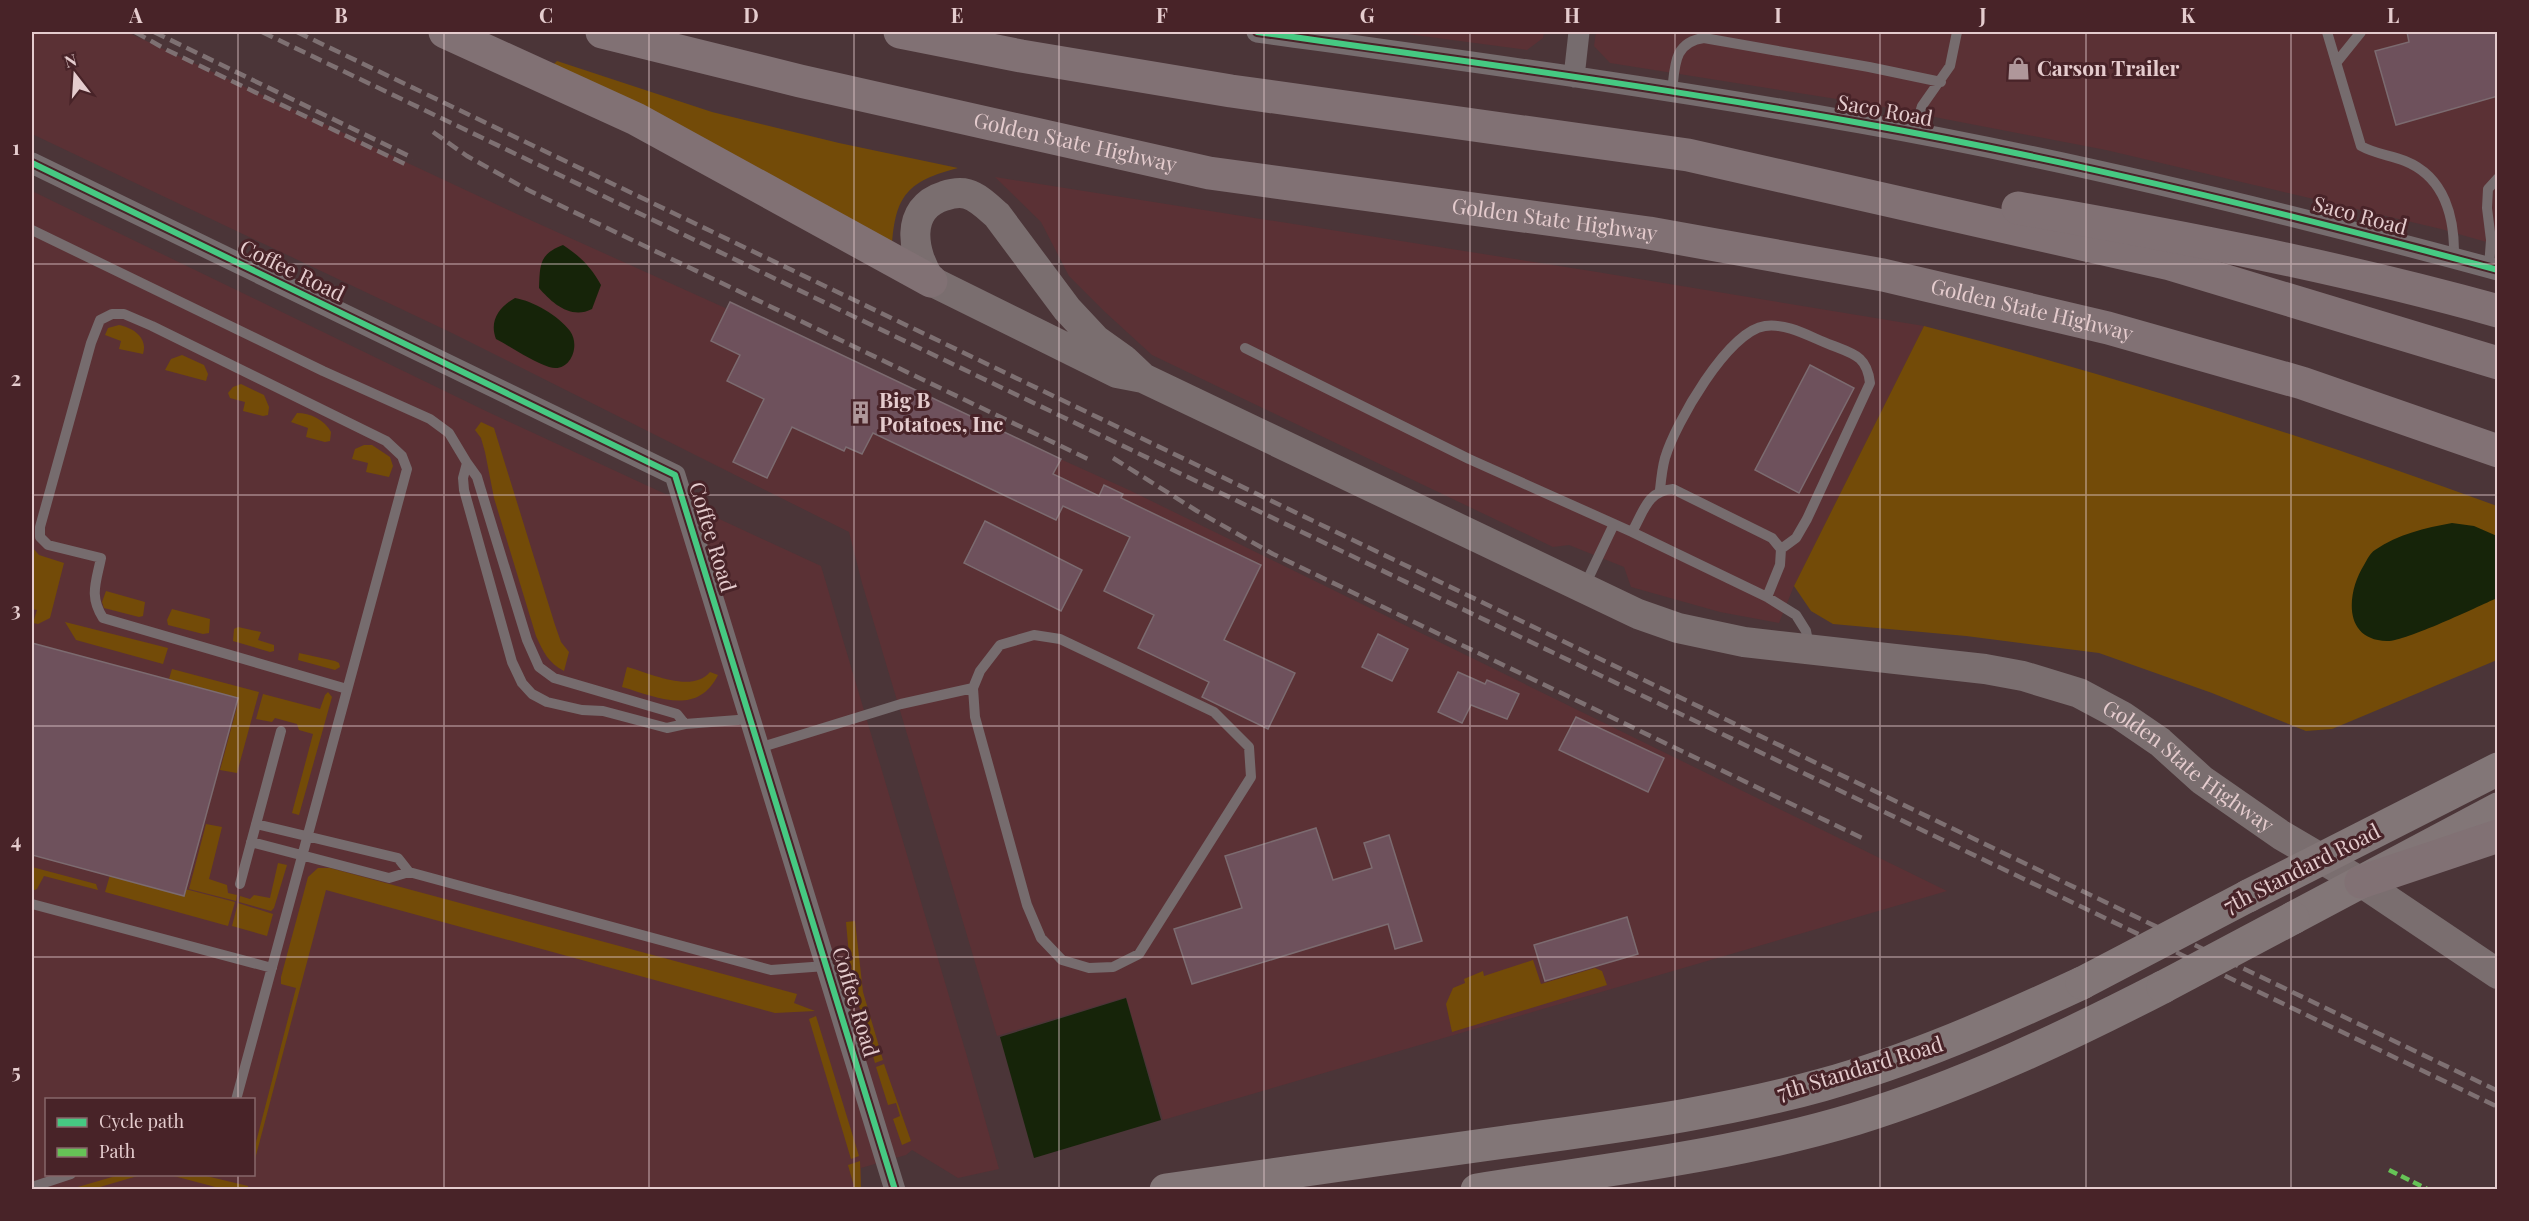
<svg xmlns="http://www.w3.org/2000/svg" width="2529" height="1221" font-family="'Playfair Display',serif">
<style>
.built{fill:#5b3135;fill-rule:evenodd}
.green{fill:#734b08}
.water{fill:#162409}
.building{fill:#6e515c;stroke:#7c6b70;stroke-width:1.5}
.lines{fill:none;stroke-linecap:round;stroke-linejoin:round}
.lane{stroke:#766c6e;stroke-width:10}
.street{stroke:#766c6e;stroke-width:21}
.secondary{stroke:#7a6e6f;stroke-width:30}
.primary{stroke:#827677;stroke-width:33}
.highway{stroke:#817174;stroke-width:33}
.rail{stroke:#7e7072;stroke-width:4.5;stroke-dasharray:12 6;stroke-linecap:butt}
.primary-bridge{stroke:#827677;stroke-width:33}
.quiet{stroke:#66c356;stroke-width:4.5;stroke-dasharray:9 4.5;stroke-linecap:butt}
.cycleway-casing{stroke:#482328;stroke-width:10}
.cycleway{stroke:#46c982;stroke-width:6}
.grid{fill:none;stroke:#e5ccce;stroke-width:1.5;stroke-opacity:0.55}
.labels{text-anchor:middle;stroke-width:6;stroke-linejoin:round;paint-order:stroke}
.poi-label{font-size:21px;font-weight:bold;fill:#e5ccce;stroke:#482328;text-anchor:start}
.street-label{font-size:21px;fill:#e5ccce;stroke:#482328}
.neatline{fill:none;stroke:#e5ccce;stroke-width:2}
.grid-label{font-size:20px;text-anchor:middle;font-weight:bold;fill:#e5ccce}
</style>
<rect width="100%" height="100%" fill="#4b3538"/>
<!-- built -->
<path class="built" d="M32,32h95l390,182 612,276 818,401 -784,229 -37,-123 -129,39 -135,-453 -13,-51 -395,-198 -422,-200z
M1392,32h152l-1,6 -16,12z
M1596,32h901v213l-56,-16 -335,-79 -244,-47 -252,-40 -16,-17z
M995,177l596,94 333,55 -130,260 -15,37 -59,-11 -89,-25 -7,-20 -55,-22 -16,2 -401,-192 -48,-44 -35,-35 -28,-54z
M32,191l456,221 333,154 145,487 33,116 -41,9 -46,-28 -6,5 -45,13v22l-829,-1zM46,1100h208v74h-208z"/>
<!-- green -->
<path class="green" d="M557,61l155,51 127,31 119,25c-50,13 -63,27 -66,79l-340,-181z
M119,325c15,3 29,13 24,29l-24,-5 2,-8 -16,-6 3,-7z
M1924,326c194,51 385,111 573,180v154l-165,69 -26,2 -94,-38 -113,-40 -133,-17 -133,-12 -22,-13 -17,-25z
M182,355l22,10 4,9 -2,7 -41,-11 6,-11z
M241,384l23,11 5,12 -1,8 -5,1 -20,-5 2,-9 -15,-4 -2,-5 5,-6z
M297,413c13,0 28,7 34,19l-1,9 -5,1 -19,-5 2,-9 -17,-6z
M481,422l13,6 61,197 6,17 8,10 -5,19c-16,-8 -21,-20 -28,-35l-42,-138 -9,-46 -4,-14 -6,-8z
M364,445h8l18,12 3,9 -4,11 -23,-5 2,-9 -16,-4 3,-10z
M32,547l7,8 25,8 -14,55 -12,6 -5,-1 4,-13 -5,-1z
M106,591l39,11 -2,14 -4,1 -35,-9 -2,-6z
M172,609l38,10 -1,14 -6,1 -35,-9 -1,-5z
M65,622l103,26 -5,16 -87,-24z
M238,627l23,5 -3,8 16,5v6l-4,1 -37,-11 1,-12z
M299,653l36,8 4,2 1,4 -5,3 -37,-10z
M627,667c23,6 65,27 83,5l8,3c-21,42 -61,22 -96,12z
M172,669l87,23 -22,81 -17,-3 18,-67 -2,-1 1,-3 -68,-20z
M328,692l4,5 -33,118 -7,-2 21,-79 -14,-4 -2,-6 -22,-6 -3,4 -16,-3 7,-25 57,15 5,-14z
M206,824l16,3 -13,52 18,6 1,8 9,2 -1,6 -47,-12z
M278,863l9,2 -13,43 -3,3 -32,-9 1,-6 10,3 4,-4 16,3z
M32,867l64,17 2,6 -54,-14 -7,13 -5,2z
M318,868h12l467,126 -3,9 21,8 -40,2 -449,-123 -72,273v-13l42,-162 -15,-4v-7l27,-100z
M110,875l79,15 46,12 -7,24 -123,-34z
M238,903l35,11 -6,22 -35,-10z
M855,921l8,71 20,68 -8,3 -24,-86 -5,-55z
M1533,960l8,24 54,-16 7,3 5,14 -155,47 -6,-28 7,-16 12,-5 -1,-4 19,-8 1,5z
M816,1016l43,140 -8,3 -42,-140z
M884,1064l27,77 -9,4 -9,-26 7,-3 -4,-13 -8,2 -12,-38z
M860,1161l1,28h-9l2,-3 -6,-21z
M119,1175h22l-48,14h-22z
M170,1175h32l46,11v3h-25z"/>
<!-- water -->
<path class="water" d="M563,245c17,11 28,22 38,40l-9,24c-21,11 -40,-6 -53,-21 1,-23 0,-34 24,-43z
M515,298c18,3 44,18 55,33 11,15 0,43 -21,36 -18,-6 -36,-19 -53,-28 -7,-18 3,-32 19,-41z
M2452,523l22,3 23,10v62c-20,9 -93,44 -110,43 -45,-1 -40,-49 -23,-76 3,-5 6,-12 11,-15 23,-16 50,-22 77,-27z
M1126,998l35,122 -127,38 -34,-121z"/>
<!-- building -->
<path class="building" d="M2407,32h91v64l-102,29 -21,-74 34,-9z
M730,302l331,157 -8,15 46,22 5,-11 19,9 -2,4 140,67 -37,75 71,33 -27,56 -66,-32 7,-15 -71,-34 16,-33 -50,-24 26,-54 -67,-31 -7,14 -183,-87 -11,21 -16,-7 -2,4 -52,-24 -25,51 -34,-16 31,-63 -37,-18 13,-26 -29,-14z
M1810,365l44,23 -55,105 -44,-23z
M985,521l97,49 -21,41 -97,-48z
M1378,634l30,15 -16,32 -30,-14z
M32,643l206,55 -54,198 -152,-41z
M1458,672l27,12 2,-4 32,14 -12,25 -36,-14 -9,18 -24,-11z
M1576,717l88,41 -16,34 -89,-42z
M1316,828l17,52 39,-12 -8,-25 25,-8 33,106 -27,8 -7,-25 -196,60 -18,-55 68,-21 -17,-52z
M1627,917l11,37 -93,27 -11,-36z"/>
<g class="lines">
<!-- lane -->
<path class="lane" d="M2327,32l34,114c14,8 29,9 44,15 40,16 50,57 49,97
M2336,63l25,-31
M1672,92c3,-25 1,-50 32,-54l165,29 72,15
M1914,133l8,-27 28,-40 7,-34
M32,230l291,141 107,48 19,14 18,30
M2489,267l2,-27 -4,-32 1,-19 10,-11
M1245,348l224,111 163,73 135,65 29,18 10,16 3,15
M1660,490c1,-10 2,-21 5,-32 10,-34 63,-127 100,-132 23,-3 45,11 66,19 23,9 36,11 39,38l-63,136 -11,19 -15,11
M1632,532c12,-21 15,-41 41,-43l99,49 9,11 -1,16 -13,32
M1585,585l29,-61
M1034,635l26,4 154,73 35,35 2,30 -112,177 -26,13 -24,1 -27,-8 -21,-22 -14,-33 -52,-188 -2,-29 7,-17 20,-26z
M685,724l-8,-10 -123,-36 -15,-11 -12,-27 -47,-153 -3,-10 -10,-14 -4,15 1,12 48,172 10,21 10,11 15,8 35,8 21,1 64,17 18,-4 66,-5
M759,748l142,-44 72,-16
M256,824l142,34 11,14
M251,842l138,36 20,-6 362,98 55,-4
M240,884l41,-153
M32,904l240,64
M236,1100l171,-631 -5,-13 -16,-15 -234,-115 -28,-12h-12l-12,6 -9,23 -51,184v10l8,8 53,13c-5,25 -12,38 2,60l244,71
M32,1187l39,-13"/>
<!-- street -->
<path class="street" d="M1257,32c201,28 403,55 603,91 215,38 427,90 638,147
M1574,77l5,-45
M32,163l643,312 220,715"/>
<!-- secondary -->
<path class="secondary" id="s1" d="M1143,378l-19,-18 -28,-20 -29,-31 -70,-94c-9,-8 -19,-18 -30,-21 -7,-2 -17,0 -23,2 -40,12 -32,58 -13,85l186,92 26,5 495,236 40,14 66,14 241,27 38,7 56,17 43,23 38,26 42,38 79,55 80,47 137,92"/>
<!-- primary -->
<path class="primary" d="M2248,896l250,-127
M2293,918l205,-109
M1166,1190c113,-17 226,-32 339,-48 106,-15 213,-28 317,-57 90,-25 176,-63 260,-102
M1477,1190c126,-20 255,-34 378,-71 107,-33 209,-81 308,-132"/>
<!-- highway -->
<g class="highway">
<path d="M445,32l191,87 295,162"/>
<path id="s2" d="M602,32l198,49 409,92 440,60 234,42 225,53 194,55 196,68"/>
<path d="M900,32l121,24 210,35 457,64 482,109 328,99"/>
<path d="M2018,208c161,28 322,59 480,103"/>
<path d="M2361,882l137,-46"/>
</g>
<!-- rail -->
<path class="rail" d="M135,32l32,18 240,115
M154,32l259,126
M262,32l2236,1075
M297,32l2201,1059
M433,132l34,24 61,34 562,270
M1113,458l84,53 76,43 589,284"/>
<!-- primary-bridge -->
<path class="primary-bridge" d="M2082,983l166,-87
M2163,987l130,-69"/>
<!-- quiet -->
<path class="quiet" d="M2389,1170l40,20"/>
<defs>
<path id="cycleway" d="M1257,32c201,28 403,55 603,91 215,38 427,90 638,147
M32,163l643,312 220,715"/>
</defs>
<!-- cycleway casing -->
<use href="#cycleway" class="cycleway-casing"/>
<!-- cycleway -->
<use href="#cycleway" class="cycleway"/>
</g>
<!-- grid -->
<path class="grid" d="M238,32v1068M444,32v1158M649,32v1158M854,32v1158M1059,32v1158M1264,32v1158M1470,32v1158M1675,32v1158M1880,32v1158M2086,32v1158M2291,32v1158M32,264h2466M32,495h2466M32,726h2466M32,957h2466M238,1174v16"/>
<!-- icons -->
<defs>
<symbol id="shop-bare" viewBox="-9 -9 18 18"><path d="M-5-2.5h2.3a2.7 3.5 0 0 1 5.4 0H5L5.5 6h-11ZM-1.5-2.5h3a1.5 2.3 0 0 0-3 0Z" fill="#af979a" stroke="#482328" stroke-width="2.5" paint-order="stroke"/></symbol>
<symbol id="building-bare" viewBox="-9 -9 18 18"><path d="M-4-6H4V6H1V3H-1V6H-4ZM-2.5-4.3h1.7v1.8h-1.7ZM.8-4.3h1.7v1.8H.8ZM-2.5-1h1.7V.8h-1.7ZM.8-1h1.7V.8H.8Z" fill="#af979a" stroke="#482328" stroke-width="2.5" paint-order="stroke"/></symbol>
</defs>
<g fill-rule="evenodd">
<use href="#shop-bare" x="2002" y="52" width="33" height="33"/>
<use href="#building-bare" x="844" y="396" width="33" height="33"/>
</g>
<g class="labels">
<!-- poi labels -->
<g class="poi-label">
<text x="2037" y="76">Carson Trailer</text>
<text x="879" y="408">Big B<tspan x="879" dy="24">Potatoes, Inc</tspan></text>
</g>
<!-- street labels -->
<g class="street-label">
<text transform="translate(1885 111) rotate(10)" y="7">Saco Road</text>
<text dy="7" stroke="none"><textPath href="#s2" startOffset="486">Golden State Highway</textPath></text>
<text transform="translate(2360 216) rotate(15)" y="7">Saco Road</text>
<text dy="7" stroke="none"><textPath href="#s2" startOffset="972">Golden State Highway</textPath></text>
<text transform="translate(292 271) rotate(26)" y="7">Coffee Road</text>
<text dy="7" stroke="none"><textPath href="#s2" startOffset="1458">Golden State Highway</textPath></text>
<text transform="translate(712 537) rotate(73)" y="7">Coffee Road</text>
<text dy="7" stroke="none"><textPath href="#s1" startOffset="1746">Golden State Highway</textPath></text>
<text transform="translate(2302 869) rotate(-27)" y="7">7th Standard Road</text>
<text transform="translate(855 1002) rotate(73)" y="7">Coffee Road</text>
<text transform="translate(1860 1069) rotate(-17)" y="7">7th Standard Road</text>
</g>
</g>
<!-- border -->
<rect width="2529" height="1221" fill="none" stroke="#482328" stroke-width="66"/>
<!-- legend -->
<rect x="45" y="1098" width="210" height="78" fill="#482328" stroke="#87676a" stroke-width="1.5"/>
<rect x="57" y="1118" width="30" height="9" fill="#46c982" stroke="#87676a" stroke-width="1.5"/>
<text x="99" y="1128" font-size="18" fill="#e5ccce">Cycle path</text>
<rect x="57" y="1148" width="30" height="9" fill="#66c356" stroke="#87676a" stroke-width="1.5"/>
<text x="99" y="1158" font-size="18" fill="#e5ccce">Path</text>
<!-- north arrow -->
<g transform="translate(75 75) rotate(343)" stroke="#482328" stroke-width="4.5" paint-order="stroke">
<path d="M0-4.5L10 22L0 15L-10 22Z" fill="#e5ccce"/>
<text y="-9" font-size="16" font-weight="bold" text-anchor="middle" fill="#e5ccce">N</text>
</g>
<rect x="33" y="33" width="2463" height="1155" class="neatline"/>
<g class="grid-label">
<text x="136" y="23">A</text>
<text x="341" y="23">B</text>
<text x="546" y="23">C</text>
<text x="751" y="23">D</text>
<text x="957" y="23">E</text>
<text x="1162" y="23">F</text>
<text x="1367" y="23">G</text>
<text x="1572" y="23">H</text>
<text x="1778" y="23">I</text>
<text x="1983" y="23">J</text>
<text x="2188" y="23">K</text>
<text x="2393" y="23">L</text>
<text x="16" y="155">1</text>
<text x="16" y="386">2</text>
<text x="16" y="617">3</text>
<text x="16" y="848">4</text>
<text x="16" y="1079">5</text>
</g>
</svg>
